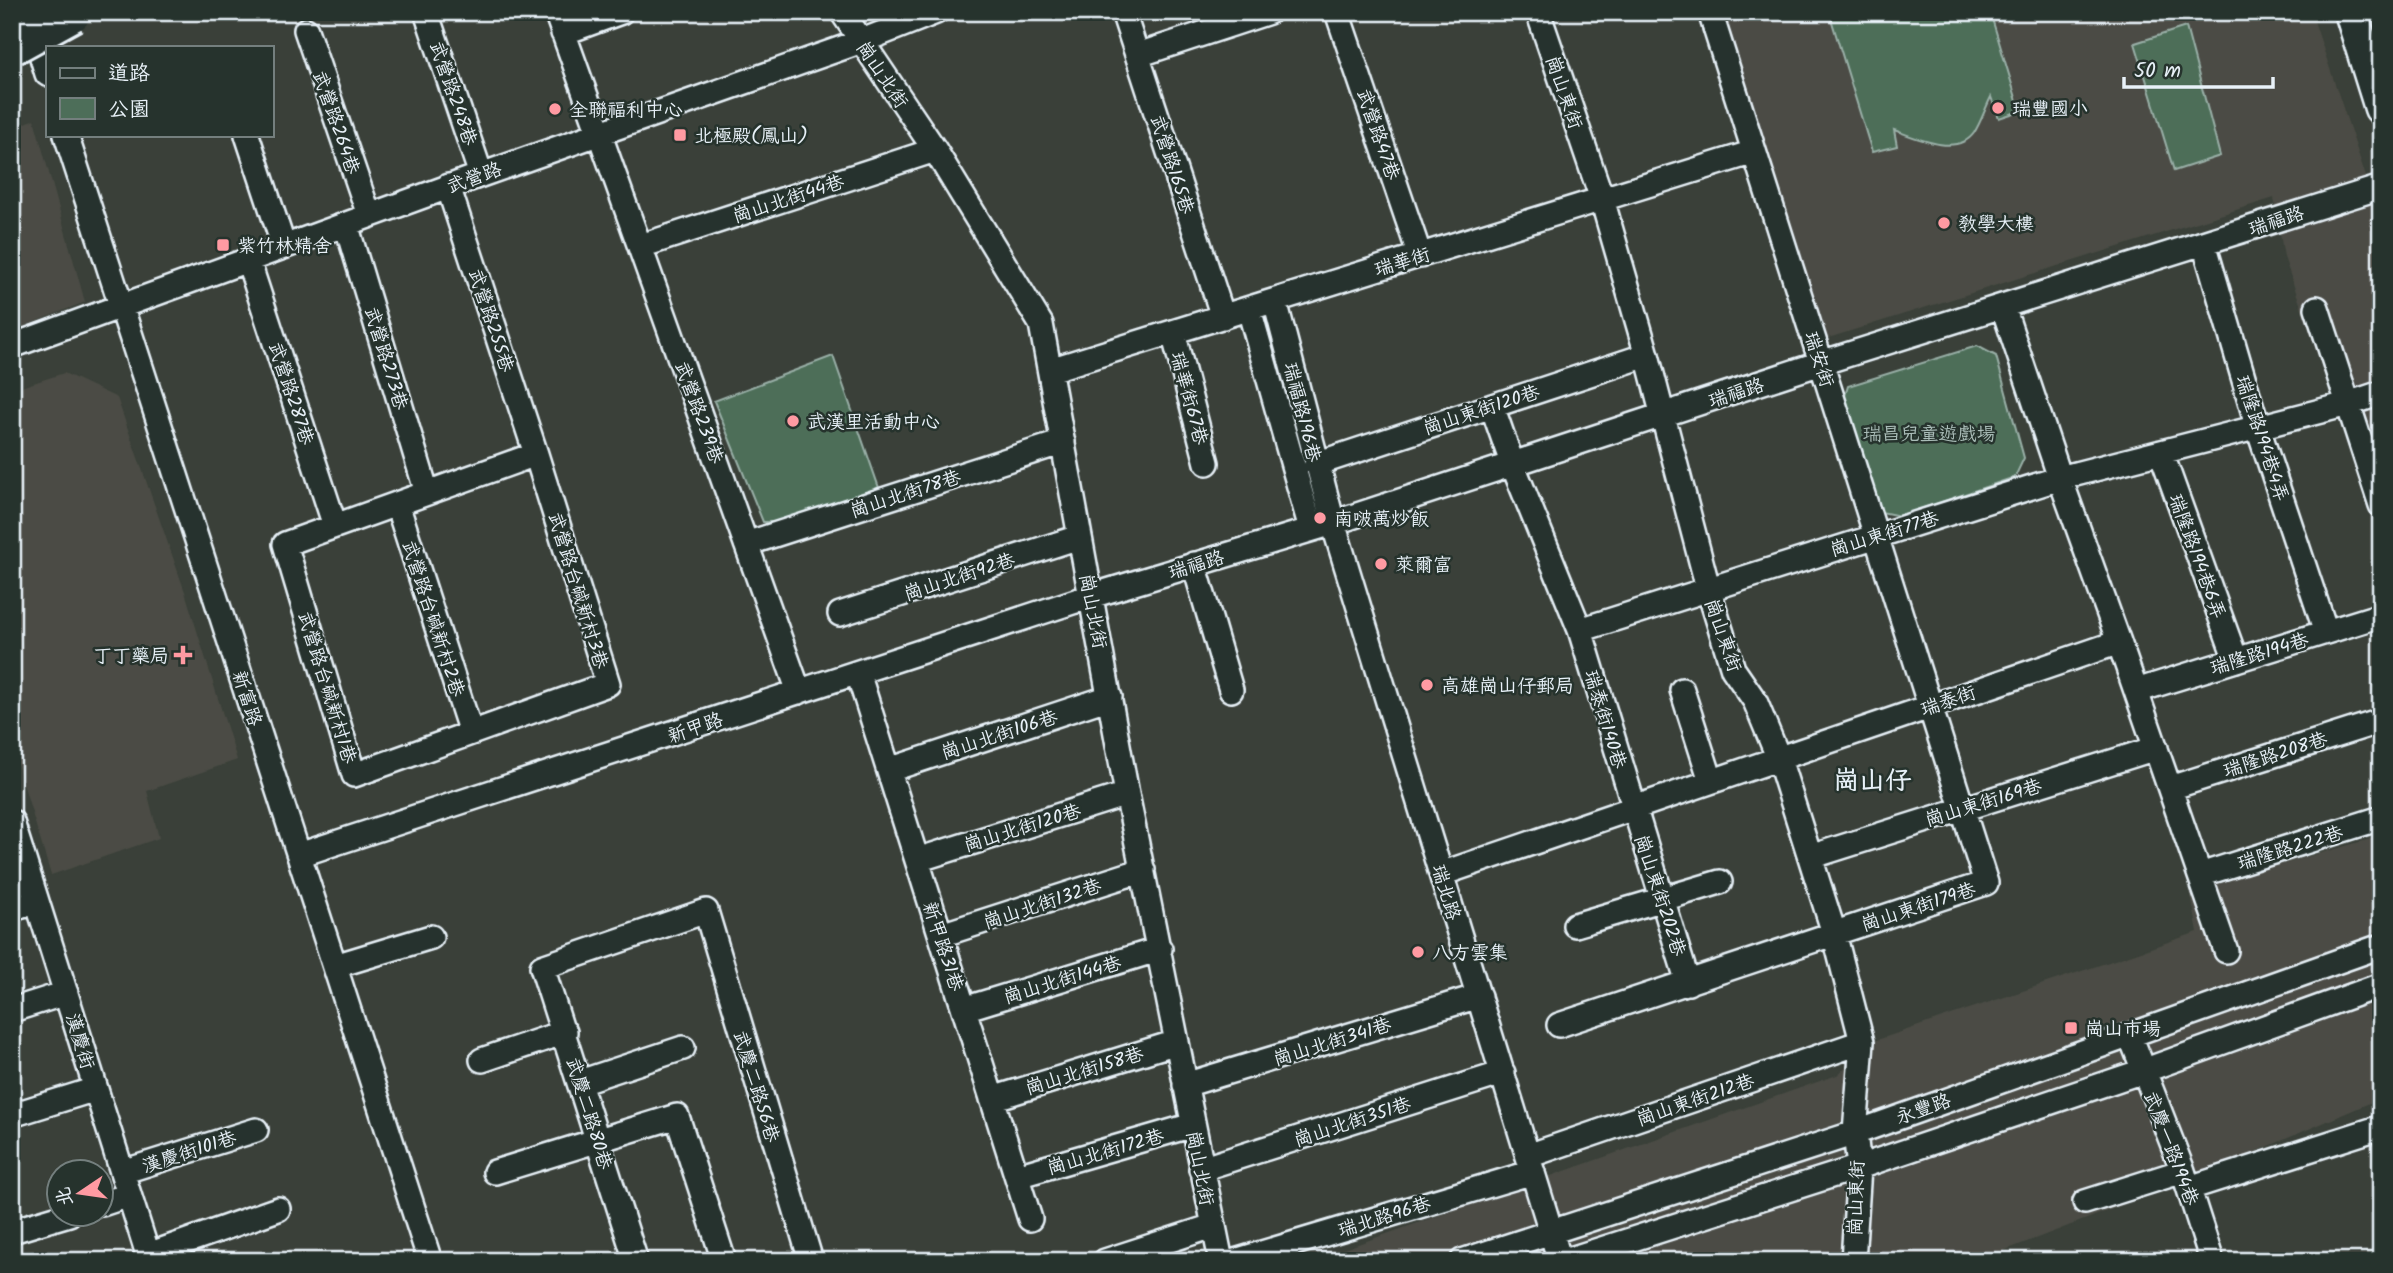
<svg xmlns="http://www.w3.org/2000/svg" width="2393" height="1273" font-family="Kalam,'LXGW WenKai TC',sans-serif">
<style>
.built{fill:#4b4c45}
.green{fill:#4d6e59;stroke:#9ab0a8;stroke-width:2}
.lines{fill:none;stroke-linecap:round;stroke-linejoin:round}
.street-casing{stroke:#e8f1f8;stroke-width:28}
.secondary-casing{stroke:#e8f1f8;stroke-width:37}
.street{stroke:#26332d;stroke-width:23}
.secondary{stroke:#26332d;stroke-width:32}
.highway-bridge-casing{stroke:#e8f1f8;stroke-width:44;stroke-linecap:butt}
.highway-bridge{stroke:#26332d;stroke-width:38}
.poi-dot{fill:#ff9aa2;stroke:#26332d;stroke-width:2.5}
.labels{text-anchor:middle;stroke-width:5;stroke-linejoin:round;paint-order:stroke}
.street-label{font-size:19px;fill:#e8f1f8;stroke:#26332d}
.poi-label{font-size:19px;fill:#e8f1f8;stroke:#26332d;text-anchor:start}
.park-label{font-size:19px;fill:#aabdb8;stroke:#26332d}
.district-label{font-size:26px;font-weight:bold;fill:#e8f1f8;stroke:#26332d}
</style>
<rect width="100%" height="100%" fill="#3a4039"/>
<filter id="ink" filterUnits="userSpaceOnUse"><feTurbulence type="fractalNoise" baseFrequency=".0143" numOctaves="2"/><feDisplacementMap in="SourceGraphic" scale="14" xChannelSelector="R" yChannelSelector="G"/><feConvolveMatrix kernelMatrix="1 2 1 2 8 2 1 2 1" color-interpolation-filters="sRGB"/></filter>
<g filter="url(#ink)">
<!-- built -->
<path class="built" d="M1718,12h500l2,6 18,-6h73l70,210v317l-97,-282 -10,-59 -449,141z
M34,119l51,183 -73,29v-201z
M64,373l53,25 68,194 52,168 -90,31 12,47 -108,37 -39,-128v-357z
M2381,836v262l-172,74 -232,89h-99l-3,-9 -23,9h-542l527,-186 40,-35 321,-108 -8,-42z"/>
<!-- green -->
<path class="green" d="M1829,12h161l30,99 -21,7 -8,-21c-6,12 -10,25 -17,36 -17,24 -58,5 -80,-3l3,16 -25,6z
M2186,27l34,129 -46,15 -39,-128z
M1977,346l19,10 28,102 -9,19 -115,39 -19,-4 -37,-113 4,-13z
M833,356l46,132 -100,34h-16l-49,-121z"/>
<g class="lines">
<defs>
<path id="street" d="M28,12l19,62
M426,12l55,163
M556,12l243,680
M842,12l93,138 106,174 86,470 94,467
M1123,12l100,305
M1337,12l83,244
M1538,12l64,187 45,156 61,233 25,81 22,32 24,58 55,174 28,109 -7,91 4,34 -6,94
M306,30l63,185
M563,33l58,-21
M1138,55l131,-43
M66,135l364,1126
M247,135l37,112
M448,186l88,268 72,230 -254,91 -69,-231 251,-90
M346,224l81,269
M2204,243l54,185 68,204
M641,246l294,-96
M248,260l87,266
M1275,301l58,222 227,738
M2317,308l64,197
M1249,309l62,220
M1173,332l34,131
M12,346l469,-171 381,-134 74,-29
M1050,370l704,-218
M1492,406l20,57 68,167
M2161,452l75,208
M1316,464l331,-109
M397,504l74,229
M746,544l317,-102
M1194,564l37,126
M840,614l239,-77
M2119,642l107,309
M858,673l172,546
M1682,690l29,91
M2136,691l245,-76
M889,770l221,-73
M2170,788l211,-67
M12,822l138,439
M299,855l792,-259 242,-73 488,-160 560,-176
M1810,857l346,-109
M917,860l210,-66
M1441,874l678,-232 -59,-164 -57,-171
M2200,875l181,-57
M12,909l25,-7
M1575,925l145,-43
M941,935l202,-65
M335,966l96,-29
M1688,983l-108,-353 480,-152 288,-74 33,-11
M964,1009l196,-60
M12,1010l54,-17
M1559,1025l427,-142 -276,-871
M2130,1035l53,136 29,90
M482,1060l83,-28
M580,1082l103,-34
M1185,1085l294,-89
M992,1099l185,-57
M12,1115l84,-26
M1528,1156l334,-114
M1201,1169l302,-96
M122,1172l134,-42
M495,1172l182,-56 47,145
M1017,1176l176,-51
M2189,1188l192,-61
M2085,1202l98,-31
M102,1204l27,-9
M12,1231l57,-17
M148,1255l130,-46
M636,1261l-94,-294 164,-56 105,350
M1105,1261l108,-35
M1235,1261l298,-89
M1462,1261l393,-128 526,-187
M1564,1261l295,-94 284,-96 238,-86"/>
<path id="secondary" d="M2351,12l30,96"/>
</defs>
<!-- street casing -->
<use href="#street" class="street-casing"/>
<!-- secondary casing -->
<use href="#secondary" class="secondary-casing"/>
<!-- street -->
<use href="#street" class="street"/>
<!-- secondary -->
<use href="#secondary" class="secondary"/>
<defs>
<path id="highway-bridge" d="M12,45l60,-33"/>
</defs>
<!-- highway-bridge casing -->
<use href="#highway-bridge" class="highway-bridge-casing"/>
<!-- highway-bridge -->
<use href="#highway-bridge" class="highway-bridge"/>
</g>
</g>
<!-- markers -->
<g class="poi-dot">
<circle cx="1998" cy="108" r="7"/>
<circle cx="555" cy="109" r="7"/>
<rect x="673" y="128" width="14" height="14" rx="3.5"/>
<circle cx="1944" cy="223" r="7"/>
<rect x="216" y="238" width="14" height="14" rx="3.5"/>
<circle cx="793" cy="421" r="7"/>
<circle cx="1320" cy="518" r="7"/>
<circle cx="1381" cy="564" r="7"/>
<path d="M179.5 644.5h7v7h7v7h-7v7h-7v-7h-7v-7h7z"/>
<circle cx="1427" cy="685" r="7"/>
<circle cx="1418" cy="952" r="7"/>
<rect x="2064" y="1021" width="14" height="14" rx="3.5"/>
</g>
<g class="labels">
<!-- street labels -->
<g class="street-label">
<text transform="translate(883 74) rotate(56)" y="7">崗山北街</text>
<text transform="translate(1565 92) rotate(71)" y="7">崗山東街</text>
<text transform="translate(454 93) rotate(71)" y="7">武營路248巷</text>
<text transform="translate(337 122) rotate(71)" y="7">武營路264巷</text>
<text transform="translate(1379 134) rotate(71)" y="7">武營路47巷</text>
<text transform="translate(1173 164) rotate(72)" y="7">武營路165巷</text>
<text transform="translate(474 177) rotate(-20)" y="7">武營路</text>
<text transform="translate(788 198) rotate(-18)" y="7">崗山北街44巷</text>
<text transform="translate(2276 220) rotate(-18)" y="7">瑞福路</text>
<text transform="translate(1402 261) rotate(-17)" y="7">瑞華街</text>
<text transform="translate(492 320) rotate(72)" y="7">武營路255巷</text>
<text transform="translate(387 358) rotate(73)" y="7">武營路273巷</text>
<text transform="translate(1820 359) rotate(72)" y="7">瑞安街</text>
<text transform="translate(1736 392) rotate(-18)" y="7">瑞福路</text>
<text transform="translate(292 393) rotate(72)" y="7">武營路287巷</text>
<text transform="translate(1190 398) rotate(75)" y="7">瑞華街67巷</text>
<text transform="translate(1481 409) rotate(-18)" y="7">崗山東街120巷</text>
<text transform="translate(700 412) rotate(70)" y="7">武營路239巷</text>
<text transform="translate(1303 412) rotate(76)" y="7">瑞福路196巷</text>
<text transform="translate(2263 438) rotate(72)" y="7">瑞隆路194巷4弄</text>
<text transform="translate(905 493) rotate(-18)" y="7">崗山北街78巷</text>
<text transform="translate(1884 533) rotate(-17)" y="7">崗山東街77巷</text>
<text transform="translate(2198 556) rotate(70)" y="7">瑞隆路194巷6弄</text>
<text transform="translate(1196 564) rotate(-17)" y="7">瑞福路</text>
<text transform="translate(959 576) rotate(-18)" y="7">崗山北街92巷</text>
<text transform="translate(579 590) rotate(73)" y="7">武營路台碱新村3巷</text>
<text transform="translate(1094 611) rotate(79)" y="7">崗山北街</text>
<text transform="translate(434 618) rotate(72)" y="7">武營路台碱新村2巷</text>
<text transform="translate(1724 635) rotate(71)" y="7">崗山東街</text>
<text transform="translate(2259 653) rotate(-17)" y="7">瑞隆路194巷</text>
<text transform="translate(328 687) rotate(73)" y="7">武營路台碱新村1巷</text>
<text transform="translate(248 698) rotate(72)" y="7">新富路</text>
<text transform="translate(1948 700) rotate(-19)" y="7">瑞泰街</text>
<text transform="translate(1606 719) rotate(73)" y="7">瑞泰街140巷</text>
<text transform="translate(695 727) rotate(-19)" y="7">新甲路</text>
<text transform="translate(999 734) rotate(-18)" y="7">崗山北街106巷</text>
<text transform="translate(2275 754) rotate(-18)" y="7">瑞隆路208巷</text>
<text transform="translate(1983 802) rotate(-17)" y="7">崗山東街169巷</text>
<text transform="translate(1022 827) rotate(-17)" y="7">崗山北街120巷</text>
<text transform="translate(2290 847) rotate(-17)" y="7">瑞隆路222巷</text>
<text transform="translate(1447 892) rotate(73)" y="7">瑞北路</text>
<text transform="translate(1661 895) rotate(72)" y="7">崗山東街202巷</text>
<text transform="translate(1042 903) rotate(-18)" y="7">崗山北街132巷</text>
<text transform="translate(1918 906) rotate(-18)" y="7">崗山東街179巷</text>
<text transform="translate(944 946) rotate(72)" y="7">新甲路31巷</text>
<text transform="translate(1062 979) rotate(-17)" y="7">崗山北街144巷</text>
<text transform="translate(81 1041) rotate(73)" y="7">漢慶街</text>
<text transform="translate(1332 1041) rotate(-17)" y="7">崗山北街341巷</text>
<text transform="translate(1084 1070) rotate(-17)" y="7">崗山北街158巷</text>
<text transform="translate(757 1086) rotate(73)" y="7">武慶二路56巷</text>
<text transform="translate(1695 1099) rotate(-19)" y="7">崗山東街212巷</text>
<text transform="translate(1923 1108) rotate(-19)" y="7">永豐路</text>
<text transform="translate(590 1113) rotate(73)" y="7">武慶二路80巷</text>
<text transform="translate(1352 1121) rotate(-18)" y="7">崗山北街351巷</text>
<text transform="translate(2172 1148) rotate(69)" y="7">武慶一路194巷</text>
<text transform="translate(189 1151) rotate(-18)" y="7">漢慶街101巷</text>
<text transform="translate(1105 1151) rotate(-16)" y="7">崗山北街172巷</text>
<text transform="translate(1201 1168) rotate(79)" y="7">崗山北街</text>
<text transform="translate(1855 1198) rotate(-88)" y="7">崗山東街</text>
<text transform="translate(1384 1216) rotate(-17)" y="7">瑞北路96巷</text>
</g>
<!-- poi labels -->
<g class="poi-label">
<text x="2012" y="115">瑞豐國小</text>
<text x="569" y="116">全聯福利中心</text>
<text x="694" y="142">北極殿(鳳山)</text>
<text x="1958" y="230">教學大樓</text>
<text x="237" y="252">紫竹林精舍</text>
<text x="807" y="428">武漢里活動中心</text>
<text x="1334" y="525">南啵萬炒飯</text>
<text x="1395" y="571">萊爾富</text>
<text x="169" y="662" text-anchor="end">丁丁藥局</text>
<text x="1441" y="692">高雄崗山仔郵局</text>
<text x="1432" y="959">八方雲集</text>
<text x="2085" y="1035">崗山市場</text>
</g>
<!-- park labels -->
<g class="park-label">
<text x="1929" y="440">瑞昌兒童遊戲場</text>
</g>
<!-- district labels -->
<g class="district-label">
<text x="1872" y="789">崗山仔</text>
</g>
</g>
<!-- margin -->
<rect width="2393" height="1273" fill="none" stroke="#26332d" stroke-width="42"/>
<rect x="21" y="21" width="2351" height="1231" fill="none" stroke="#e8f1f8" stroke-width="2.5" filter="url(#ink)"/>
<!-- legend -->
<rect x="46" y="46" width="228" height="91" fill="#26332d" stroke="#747f7e" stroke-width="2"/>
<rect x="60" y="68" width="35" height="10" fill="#26332d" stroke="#747f7e" stroke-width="2"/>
<text x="108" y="80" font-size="21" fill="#e8f1f8">道路</text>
<rect x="60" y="98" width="35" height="21" fill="#4d6e59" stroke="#747f7e" stroke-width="2"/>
<text x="108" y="116" font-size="21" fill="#e8f1f8">公園</text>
<!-- north arrow -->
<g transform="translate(80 1193) rotate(257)"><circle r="33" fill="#26332d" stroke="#747f7e" stroke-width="2"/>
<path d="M0-5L12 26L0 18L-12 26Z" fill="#ff9aa2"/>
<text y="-10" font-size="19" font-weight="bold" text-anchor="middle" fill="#e8f1f8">北</text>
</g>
<!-- scale -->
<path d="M2124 77v10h149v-10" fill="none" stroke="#e8f1f8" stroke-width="3.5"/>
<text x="2134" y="77" font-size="21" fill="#e8f1f8" stroke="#26332d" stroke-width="5" paint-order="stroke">50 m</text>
</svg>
